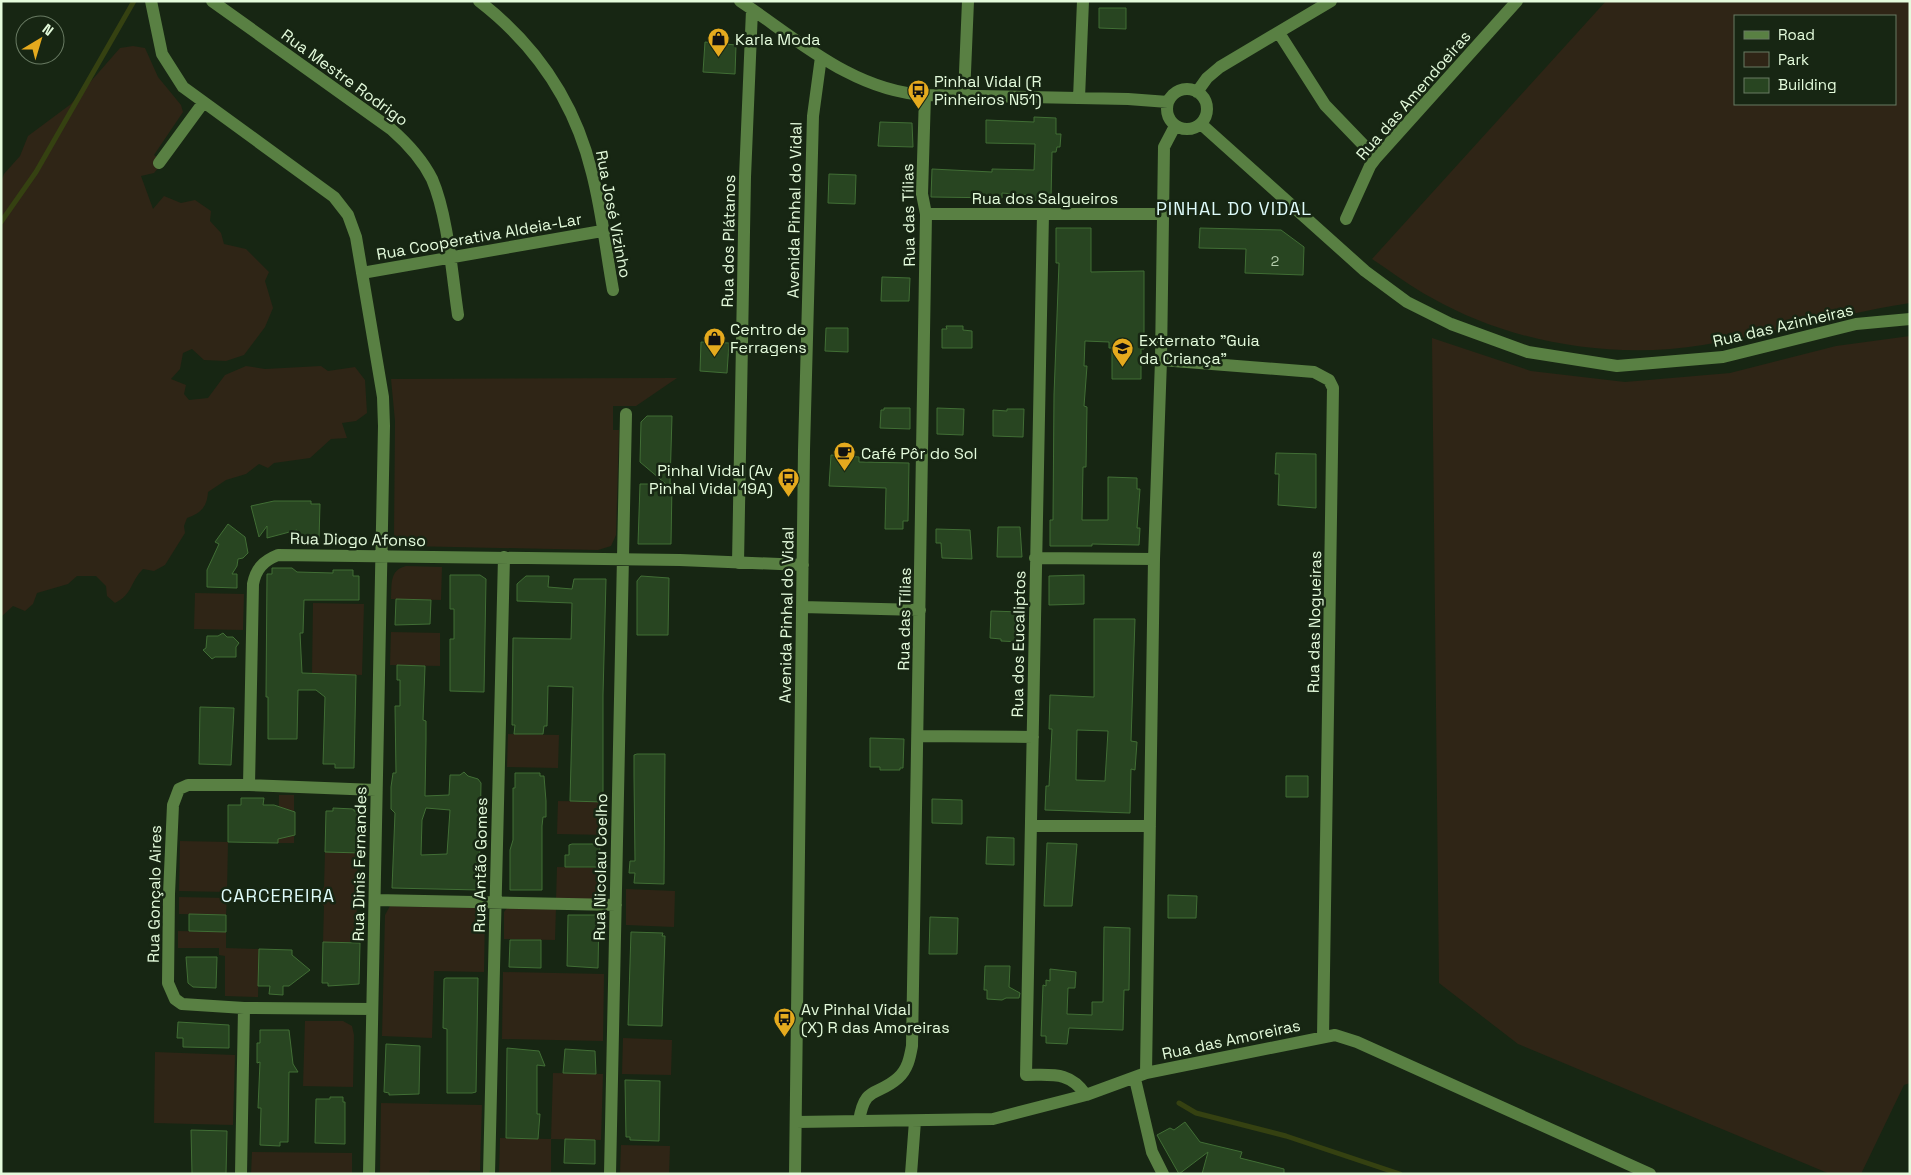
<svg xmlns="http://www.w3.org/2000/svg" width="1911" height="1175" font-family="'Space Grotesk',sans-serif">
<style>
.green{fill:#2f2516;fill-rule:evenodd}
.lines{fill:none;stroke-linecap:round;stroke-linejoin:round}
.stream{stroke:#354111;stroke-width:5}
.building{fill:#284521;stroke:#416e35;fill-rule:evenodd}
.minor{stroke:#598043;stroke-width:12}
.labels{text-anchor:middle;stroke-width:5;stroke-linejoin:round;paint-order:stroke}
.number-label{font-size:14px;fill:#b5cead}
.poi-label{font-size:16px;fill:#e4fbdc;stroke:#172613;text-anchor:start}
.street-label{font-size:16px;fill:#e4fbdc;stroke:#172613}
.neighbourhood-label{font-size:18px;letter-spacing:1px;fill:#defbfa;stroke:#172613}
</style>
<rect width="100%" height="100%" fill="#172613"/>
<!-- green -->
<path class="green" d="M1606,1h304v302c-70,11 -138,31 -207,42 -90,15 -192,-2 -271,-47 -21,-11 -40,-26 -60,-39zM1735,16h160v88h-160z
M133,46l12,2 13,29 23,28 2,7 -29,43 9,7 -9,11 -13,3 12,33 11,-13 17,7 14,-3 16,11 -1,10 11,12 3,11 22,5 23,23 -4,9 8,27 -8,19 -21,28 -18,6 -22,-1 -12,-11 -9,4 -3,16 -9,10 15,6 -2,9 5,6 19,-2 17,-23 21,-9 19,3 56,-3 7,5 27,-4 10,13 2,33 -11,8 -14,2 5,15 -16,1 -21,19 -36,5 -6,5 -9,-4 -13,10 -20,6 -18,12c-1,15 -7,21 -21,26l-3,8 1,7 -20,32 -11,6 -11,-2c-13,13 -10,25 -28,34l-8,-7 -1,-10 -10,-10h-19l-9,8 -31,9 -4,11 -8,7 -12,-5 -12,11v-435l3,-8 16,-18 8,-20 43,-32 49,-56z
M1910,336v747l-6,2 -43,89h-31l-312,-130 -79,-61 -7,-645 99,33 94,11 105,-9 106,-27z
M677,378l-41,28h-23v24h6l-3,105 -5,11 -13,4 -190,-4v-3l-7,-2 -7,-6 1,-114 -4,-42z
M406,566l36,1 -1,33 -50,-1c1,-14 -2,-29 15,-33z
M195,593l49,1 -1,36 -49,-1z
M313,603l51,1 -2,71 -50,-1z
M391,632l49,1v33l-50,-1z
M508,734l51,1 -1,33 -51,-1z
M279,795h15v48h-16z
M558,801l50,1 -1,33 -50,-1z
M180,841l48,1 -1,50 -48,-1z
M325,852l33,1 -2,89h-33l1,-36 -5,-4 -1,-7 6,-8z
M557,867l50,1 -1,33h-50z
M626,889l49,2 -1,36 -48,-2z
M179,897l48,1 -1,17 -47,-1z
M390,906l93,2 2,4 -1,60 -50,-1 -2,67 -50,-2 3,-121z
M556,907l-1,33 -51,-1v-27l3,-4z
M178,931l48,1v16l33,1 -1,48 -33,-1v-40l-6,-1v-7h-41z
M503,972l101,2 -1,67 -101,-2z
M305,1021h38l9,5 2,9 -1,52 -50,-1z
M623,1038l49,2 -1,35 -49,-1z
M155,1052l80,3 -2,70 -79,-2z
M553,1073l50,1 -2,66 -50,-1v33h-52l1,-34 51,1z
M381,1103l101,2 -2,66 -50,-1 -1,4h-49z
M621,1145l49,1 -1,28h-49z
M252,1152l100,1v21h-101z"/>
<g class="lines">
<!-- stream -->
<path class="stream" d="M1,222l35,-50 98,-171
M1179,1103l17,10 90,23 114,38"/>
</g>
<!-- building -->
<path class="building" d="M1099,8h27v21l-27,-1z
M705,42l31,3 -1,29 -32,-2z
M1034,117l22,1v16h5l-1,13h-3l-1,5h-4l-1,47 -25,2v-6l-24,-2v5l-71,-1 1,-28 60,3v-3l42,1 1,-26 -49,-1v-23l48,2z
M880,122l32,1 1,24 -35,-1z
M829,174l27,1 -1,29 -27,-1z
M1056,228h35v44l53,-1v78h-3v30h-29v-31h-3v-6l-24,-1 -1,25h3l-3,40 3,1 -1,60h-3l-1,53h26v-43l29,1v11h3l-3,39h3l-1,17 -47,-1v2h-42v-26h3l1,-125 5,-132h-3z
M1200,228l81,2 23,17 -1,28 -58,-2 1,-24 -47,-1z
M882,277l28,1 -1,23h-28z
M946,326h17v4l9,1v17h-30v-19h5z
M826,328h22v24l-23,-1z
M701,342l28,1 -2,30 -27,-2z
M884,408h26v21l-30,-1 1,-18h3z
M937,408l27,1 -1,26 -26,-1z
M1007,409h17l-1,28 -30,-1v-26l14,1z
M647,416h25l-2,68h2l-1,60h-33l2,-60h26l-26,-22 1,-40z
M1276,453l40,1v54l-38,-3 1,-31h-4z
M831,455l28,2v5l50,1 -1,58h-5v8h-18l1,-41 -57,-2z
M274,501h37v3h9l-1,35 -22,-1v-8l-30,8v-12l-8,11 -8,-31z
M228,524l17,13 3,16 -5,5 -5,1 -1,7 -5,8h5v14l-30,-1v-17l12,-26 -4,-2z
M998,527h22l2,30h-25z
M936,529l34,1 2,29 -30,-1 -1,-15h-5z
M272,568h20l5,4 36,1v-3h20v6h6v24h-55l-1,33h-3l2,40 54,2 -2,93h-19v-4h-12l2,-67 -9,-7h-18l-1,49h-29v-42h-2l1,-123h5z
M450,575h30l6,4 -2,113 -34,-1v-52h4v-30h-4z
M1084,575v29l-35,1v-29z
M526,576h23l-1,11 24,2 2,-10h32l-3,116v107l-33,-1 3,-114 -25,-1 -1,40h-3l-1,8h-29l1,-9h-3l1,-87 58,1 1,-36 -55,-2v-17z
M641,576l28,2 -1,57h-31v-54z
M396,599l35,1 -1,24 -35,1z
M991,611l30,1v30l-20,-1v-2l-11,-1z
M1094,619h41l-4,122 6,1 -2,28 -4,-1 -1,44 -85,-3 1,-24h3l3,-57h-3l1,-34 44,2zM1077,730l31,1 -3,50 -29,-1z
M223,633l4,4h6l6,6 -3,4v10h-21l-3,2 -9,-9 3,-2 1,-12h11z
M397,665l28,1 -2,54 3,1v19l-1,56 24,-1 1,-20h10l4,-3 4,4 10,3 3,4 -2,107 -87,-2 3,-75 -4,-4v-22l2,-14h3l-1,-67h5v-26h-3zM426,808l24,2 -3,44 -26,1 1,-35z
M200,707l34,1 -3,57 -32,-1z
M870,738l34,1 -1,29h-3v2h-20v-3h-10z
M637,754h28l-1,130 -30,-1 1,-10h-6l1,-12h5l-1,-85v-21z
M515,773h25v3h4l2,25v16h-3l-1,9v64h-32v-40l3,-10v-52h2z
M1286,776h22v21h-22z
M241,798h23l-1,7h11l21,7v23l-17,4v4l-50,-1v-37h13z
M932,799l30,1v24l-30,-1z
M333,808l21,1v2h8v42l-37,-1 1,-41h7z
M987,837l27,1v27l-28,-1z
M1047,843l30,1 -5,62h-28z
M572,844h28l-1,23h-34v-12h4v-10z
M1168,895l29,1 -1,22h-28z
M189,914l37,1v17l-37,-1z
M568,915h31l-1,53 -31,-2z
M930,917l28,1 -1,36h-28z
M1104,927l26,1 -1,62h-5l-1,40 -54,-2 -2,16 -21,-1v-7h-5l2,-51 3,1v-6l4,1v-12l26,3 -1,16h-7l-1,26 25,1v-13h11z
M631,932l32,1 -1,3h3l-3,90 -34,-1z
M510,940h31v28l-32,-1z
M323,942l37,1 -1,41 -31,2v-3h-6z
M259,949l33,1v5l18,15 -21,16h-6v9l-14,-1 1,-8h-12z
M186,957h31l-1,31 -23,-1 -5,-4z
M985,966h25l-1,21 11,6 -1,5h-13l-4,2 -15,-1v-9h-3z
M446,978h32l-2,114 -4,1h-25v-64l-4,-1 1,-49z
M178,1022l51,3v23l-46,-1v-9h-6z
M260,1030h29l4,34 5,8h-9l-1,70h-8v4l-20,-1 1,-37h-3l2,-46 -3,1v-20h3z
M386,1044l34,2 -1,48 -30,1v-2l-5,-1z
M507,1048l32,3 6,15 -8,-1v49h3l-2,25 -32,-1z
M565,1049l30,2 1,23 -33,-1z
M625,1080l35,1 -1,60 -29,-1v-3h-4z
M330,1097h13v5h2v42l-30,-1 1,-44h14z
M1185,1122l15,20 42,10 -2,6 44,11v5h-82l6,-22 -29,22 -22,-39 13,-7 4,2z
M191,1130l36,1 -1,43h-34z
M565,1139l30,1v24l-31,-1z"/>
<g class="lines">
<!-- minor -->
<path class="minor" d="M151,1l11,53 21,33 151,110 14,18 8,22 27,160 1,29 -15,748
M212,1l179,128c16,14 31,30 41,50 16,37 20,96 26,136
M479,1c57,44 96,102 113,172 10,38 14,79 21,117
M740,1c57,38 113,90 185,94l203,4 40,3
M1279,33l46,72 51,53
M1167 109a20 20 0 1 1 40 0a20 20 0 1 1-40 0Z
M1197,92l10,-14 13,-11 111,-66
M964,96l4,-95
M1079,98l4,-97
M1201,124l164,147 42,31 44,22 77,28 89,14 106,-9 133,-33 54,-5
M159,163l44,-60
M926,214h237
M1043,214l-17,861c26,0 44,-4 60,20
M1346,219l24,-53 6,-8 141,-157
M362,273l240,-42
M1161,360l153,12 15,8 4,8 -10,649
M1035,558l119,1
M738,563l7,-386 7,-167
M802,607l118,3
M918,736l115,1
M249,785l4,-201c3,-15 10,-23 25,-29l402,5 123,5
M1032,826h118
M375,900l241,5
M372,1009l-128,-1 -62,-4 -7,-5 -7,-16 1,-89 4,-89 6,-16 9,-4h61l127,5
M1146,1073l8,-514 7,-199 3,-213 11,-21
M1135,1079l17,73 11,22
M859,1121c6,-37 18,-24 39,-43 10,-9 12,-21 14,-32l14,-832 -4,-20 3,-99
M796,1122l197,-3 93,-24 60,-22 189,-38 22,7 293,132
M241,1174l3,-166
M489,1174l15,-617
M610,1174l16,-760
M795,1174l9,-724 9,-334 8,-59
M911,1174l4,-53"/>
</g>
<!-- icons -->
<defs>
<symbol id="shop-pin" viewBox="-11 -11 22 30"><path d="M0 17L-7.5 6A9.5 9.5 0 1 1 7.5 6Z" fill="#e5aa1e" stroke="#172613"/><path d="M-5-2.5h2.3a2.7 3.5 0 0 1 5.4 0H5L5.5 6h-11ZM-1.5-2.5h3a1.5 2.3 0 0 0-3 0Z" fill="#111"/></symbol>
<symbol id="bus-pin" viewBox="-11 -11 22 30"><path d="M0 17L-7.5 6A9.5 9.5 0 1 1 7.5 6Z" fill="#e5aa1e" stroke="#172613"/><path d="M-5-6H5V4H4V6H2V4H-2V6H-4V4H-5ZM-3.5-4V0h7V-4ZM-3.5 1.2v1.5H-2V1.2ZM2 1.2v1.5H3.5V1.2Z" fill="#111"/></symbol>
<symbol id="school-pin" viewBox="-11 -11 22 30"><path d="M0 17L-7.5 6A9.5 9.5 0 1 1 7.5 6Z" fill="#e5aa1e" stroke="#172613"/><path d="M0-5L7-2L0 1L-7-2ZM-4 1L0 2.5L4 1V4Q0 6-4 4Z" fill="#111"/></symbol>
<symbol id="cafe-pin" viewBox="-11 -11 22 30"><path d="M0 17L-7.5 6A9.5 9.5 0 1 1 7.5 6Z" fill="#e5aa1e" stroke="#172613"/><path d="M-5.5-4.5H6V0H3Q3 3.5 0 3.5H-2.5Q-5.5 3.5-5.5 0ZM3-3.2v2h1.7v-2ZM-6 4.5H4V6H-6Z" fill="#111"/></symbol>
</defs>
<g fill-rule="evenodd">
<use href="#shop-pin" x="706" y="26" width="25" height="34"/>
<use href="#bus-pin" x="906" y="78" width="25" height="34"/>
<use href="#shop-pin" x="702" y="326" width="25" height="34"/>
<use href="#school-pin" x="1110" y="336" width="25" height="34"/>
<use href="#cafe-pin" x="832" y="440" width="25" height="34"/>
<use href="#bus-pin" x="776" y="466" width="25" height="34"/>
<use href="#bus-pin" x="772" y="1006" width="25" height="34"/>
</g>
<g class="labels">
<!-- number labels -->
<g class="number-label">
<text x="1275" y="266">2</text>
</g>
<!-- poi labels -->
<g class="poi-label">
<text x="735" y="45">Karla Moda</text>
<text x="934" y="87">Pinhal Vidal (R<tspan x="934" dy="18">Pinheiros N51)</tspan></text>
<text x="730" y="335">Centro de<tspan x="730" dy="18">Ferragens</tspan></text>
<text x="1139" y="346">Externato "Guia<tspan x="1139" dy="18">da Criança"</tspan></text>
<text x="861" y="459">Café Pôr do Sol</text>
<text x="773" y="476" text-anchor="end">Pinhal Vidal (Av<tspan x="773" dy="18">Pinhal Vidal 19A)</tspan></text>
<text x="801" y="1015">Av Pinhal Vidal<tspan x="801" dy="18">(X) R das Amoreiras</tspan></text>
</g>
<!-- street labels -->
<g class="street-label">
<text transform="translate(345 77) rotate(36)" y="6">Rua Mestre Rodrigo</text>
<text transform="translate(1413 95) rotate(-49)" y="6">Rua das Amendoeiras</text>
<text x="1045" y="204">Rua dos Salgueiros</text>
<text transform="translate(794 210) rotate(-89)" y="6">Avenida Pinhal do Vidal</text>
<text transform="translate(614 214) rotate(79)" y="6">Rua José Vizinho</text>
<text transform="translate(908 215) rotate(-91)" y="6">Rua das Tílias</text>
<text transform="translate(479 236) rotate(-10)" y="6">Rua Cooperativa Aldeia-Lar</text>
<text transform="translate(728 241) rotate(-89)" y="6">Rua dos Plátanos</text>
<text transform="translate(1783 325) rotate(-13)" y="6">Rua das Azinheiras</text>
<text transform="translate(358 539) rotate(1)" y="6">Rua Diogo Afonso</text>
<text transform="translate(786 615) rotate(-89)" y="6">Avenida Pinhal do Vidal</text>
<text transform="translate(904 619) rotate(-89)" y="6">Rua das Tílias</text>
<text transform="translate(1314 622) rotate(-89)" y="6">Rua das Nogueiras</text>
<text transform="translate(1018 644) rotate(-89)" y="6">Rua dos Eucaliptos</text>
<text transform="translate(359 864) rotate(-89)" y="6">Rua Dinis Fernandes</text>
<text transform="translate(480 865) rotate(-89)" y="6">Rua Antão Gomes</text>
<text transform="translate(600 867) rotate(-89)" y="6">Rua Nicolau Coelho</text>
<text transform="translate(154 894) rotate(-89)" y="6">Rua Gonçalo Aires</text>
<text transform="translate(1231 1039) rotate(-12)" y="6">Rua das Amoreiras</text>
</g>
<!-- neighbourhood labels -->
<g class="neighbourhood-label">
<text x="1234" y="215">PINHAL DO VIDAL</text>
<text x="278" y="902">CARCEREIRA</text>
</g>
</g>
<!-- border -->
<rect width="1911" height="1175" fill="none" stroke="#e4fbdc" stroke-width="5"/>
<!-- legend -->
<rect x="1734" y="15" width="162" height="90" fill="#172613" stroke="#697b63"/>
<rect x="1744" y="31" width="25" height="8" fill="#598043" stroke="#697b63"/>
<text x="1778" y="40" font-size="15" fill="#e4fbdc">Road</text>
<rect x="1744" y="52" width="25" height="15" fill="#2f2516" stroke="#697b63"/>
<text x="1778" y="65" font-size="15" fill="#e4fbdc">Park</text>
<rect x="1744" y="78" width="25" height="15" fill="#284521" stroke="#697b63"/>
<text x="1778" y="90" font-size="15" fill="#e4fbdc">Building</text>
<!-- north arrow -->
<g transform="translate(40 40) rotate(38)"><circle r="24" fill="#172613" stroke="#697b63"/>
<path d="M0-4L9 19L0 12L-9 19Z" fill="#e5aa1e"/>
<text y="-8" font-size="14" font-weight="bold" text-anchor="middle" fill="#e4fbdc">N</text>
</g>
</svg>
